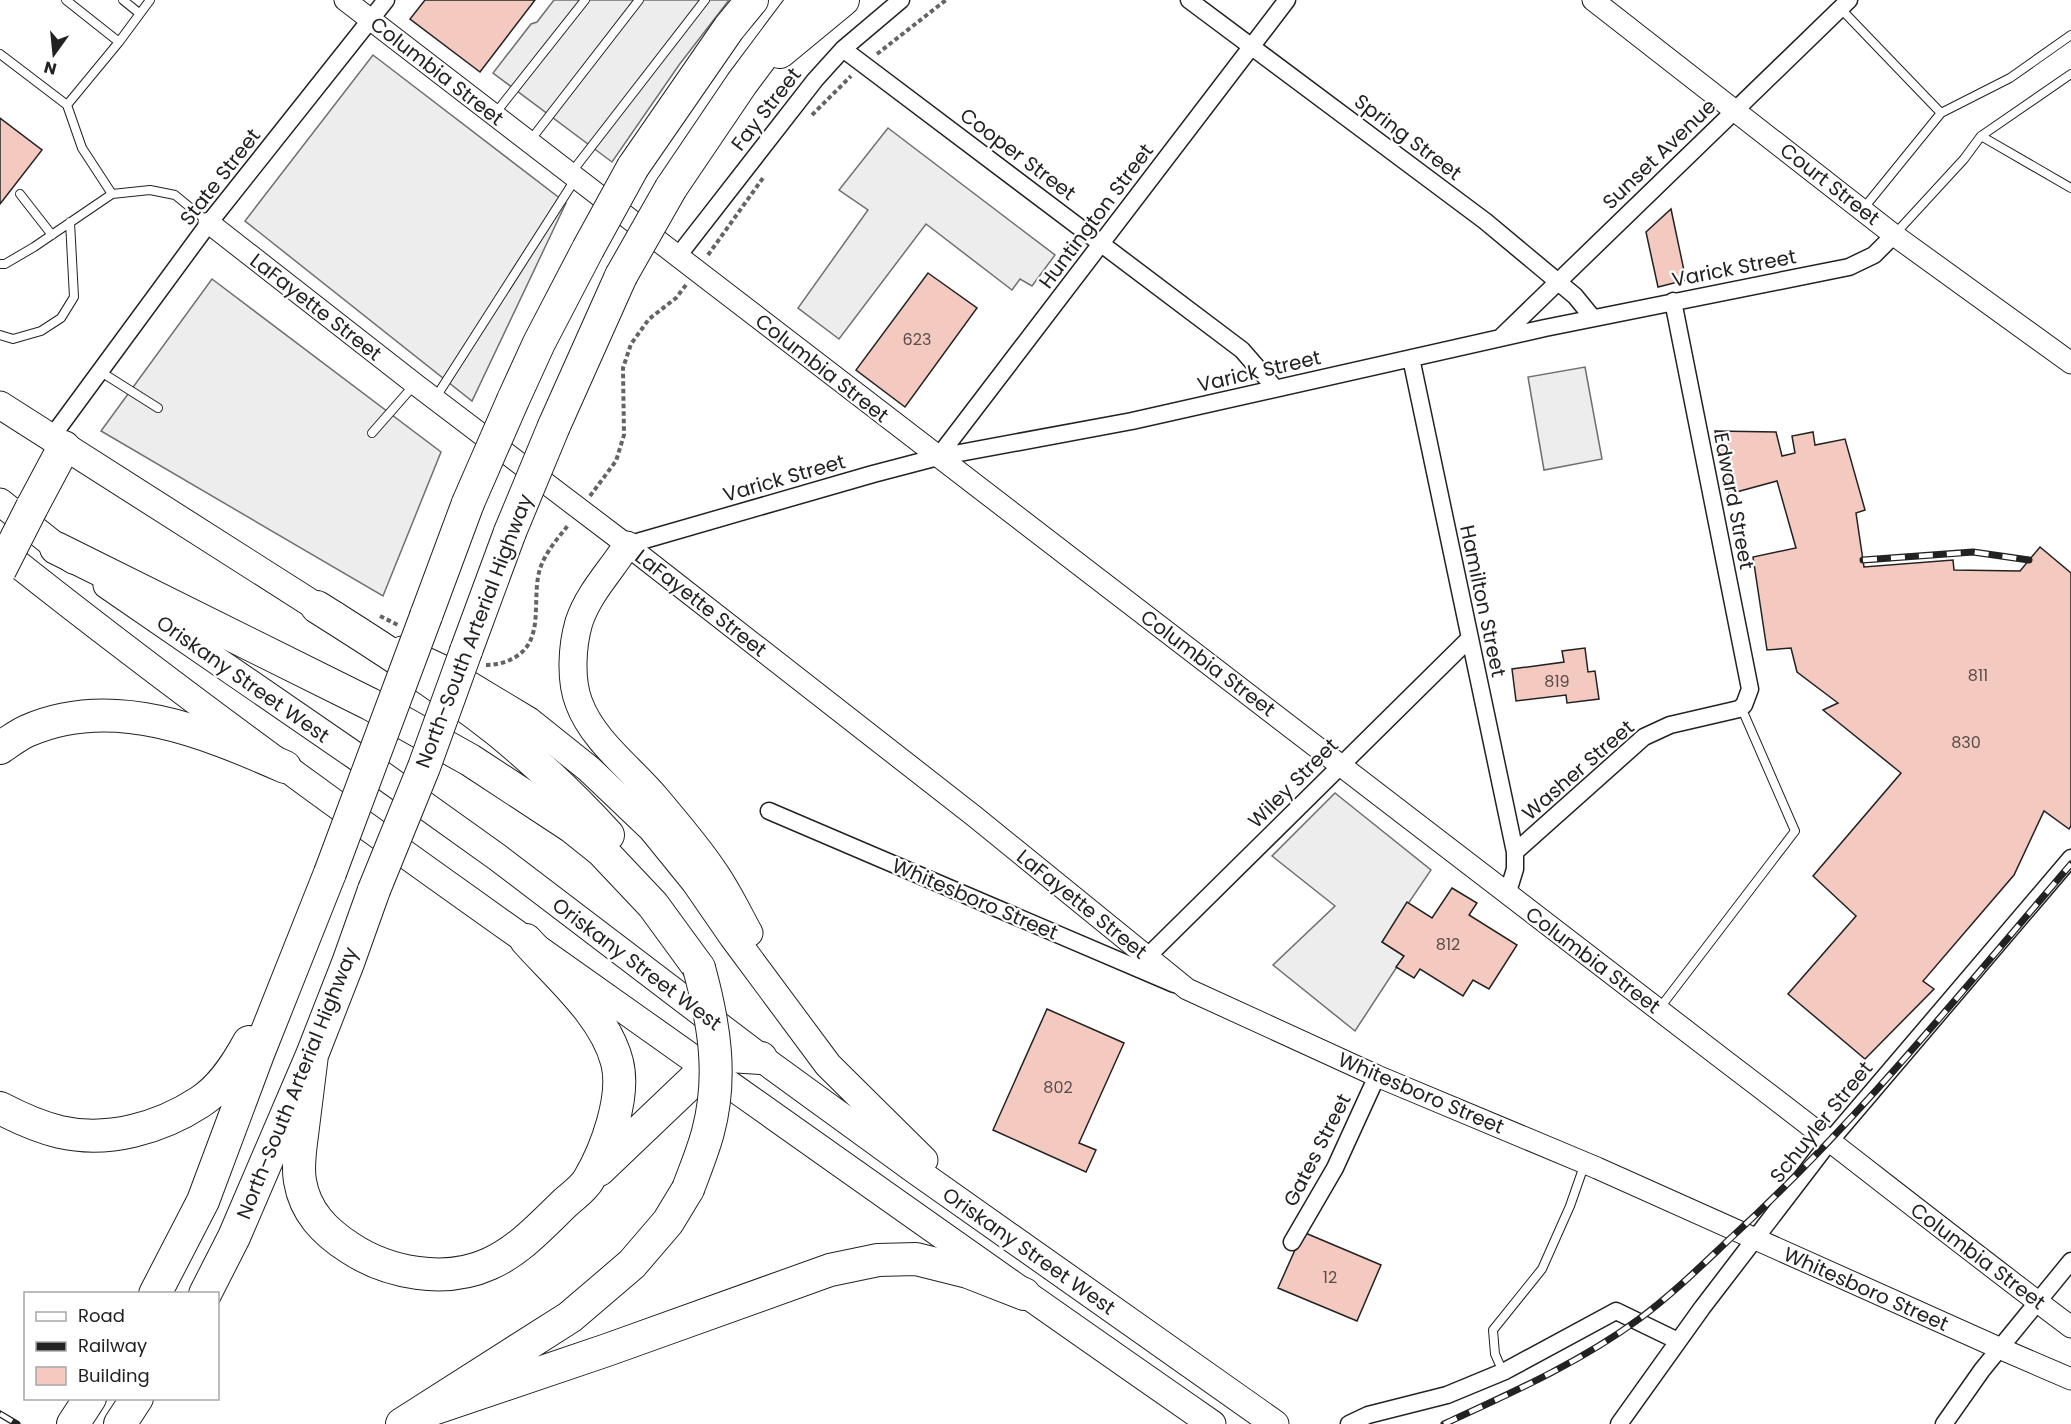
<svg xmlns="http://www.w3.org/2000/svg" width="2071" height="1424" font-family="Poppins,sans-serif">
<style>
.parking{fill:#ededed;stroke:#6f6f6f;stroke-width:1.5}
.building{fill:#f3c9c0;stroke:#222;stroke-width:1.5}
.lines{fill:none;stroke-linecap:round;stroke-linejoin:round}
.service-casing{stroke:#222;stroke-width:10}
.minor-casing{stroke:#222;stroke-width:19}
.tertiary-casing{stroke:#222;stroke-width:23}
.primary-casing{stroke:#222;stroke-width:29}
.motorway-casing{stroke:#222;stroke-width:34}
.path{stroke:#646464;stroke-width:4;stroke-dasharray:4.5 3;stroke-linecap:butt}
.service{stroke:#fff;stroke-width:8}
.minor{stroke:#fff;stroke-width:16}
.tertiary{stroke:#fff;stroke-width:21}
.primary{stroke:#fff;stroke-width:27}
.motorway{stroke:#fff;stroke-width:32}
.rail-casing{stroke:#222;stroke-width:7}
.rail{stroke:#fff;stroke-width:4.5;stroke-dasharray:14;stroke-linecap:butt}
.motorway-bridge-casing{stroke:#222;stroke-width:34;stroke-linecap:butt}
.motorway-bridge{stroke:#fff;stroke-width:32}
.labels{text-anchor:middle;stroke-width:4.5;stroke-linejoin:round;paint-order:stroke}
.number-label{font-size:16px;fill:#564c4a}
.street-label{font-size:20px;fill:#222;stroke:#fff}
</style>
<rect width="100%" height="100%" fill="#fff"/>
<!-- parking -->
<path class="parking" d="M554,0h175l-50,65 -67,97 -119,-89 38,-49 6,-2z
M373,55l193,148 -94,198 -227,-180z
M888,128l167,127 -23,31 -12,-7 -8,11 -86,-66 -87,115 -41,-31 70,-98 -29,-20z
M212,279l229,173 -58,144 -282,-165z
M1585,367l17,92 -58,11 -16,-93z
M1335,793l96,77 -49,72 22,14 -49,75 -82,-66 62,-59 -63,-50z"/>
<!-- building -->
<path class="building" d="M425,0h110l-55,72 -70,-53z
M0,118l42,32 -42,54z
M1671,209l15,71 -28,7 -12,-55z
M928,273l49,35 -72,99 -49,-37z
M1715,431l61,1 6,24 13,-3 -3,-17 21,-4 2,13 30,-6 20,71 -9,3 8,54 89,-7 1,10 66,1 20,-24 31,26v253l-2,3 -25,-18 -30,64 -91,106 11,8 -69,70 -77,-65 68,-78 -43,-40 88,-103 -78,-63 15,-7 -41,-31 -6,-24 -24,2 -14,-93 43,-9 -19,-67 -48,13z
M1585,648l3,24 7,-1 4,28 -32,4 -1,-8 -50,6 -4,-32 52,-7 -2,-11z
M1452,888l25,15 -8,12 48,30 -28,44 -16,-9 -10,16 -43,-27 -6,9 -18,-11 8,-11 -22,-14 25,-40 25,16z
M1047,1009l77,34 -45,100 17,7 -10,22 -93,-42z
M1303,1232l78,33 -24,56 -79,-33z"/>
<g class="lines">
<defs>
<path id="service" d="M66,0l53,42
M123,0l16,13
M1840,8l101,105
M0,54l67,51 15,43 30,46
M67,105l52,-63 31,-42
M494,115l91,-115
M1981,136l90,52
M529,142l110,-142
M571,173l134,-173
M20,194l32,41
M1863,209l78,-96 69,-35 61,-43
M1895,234l69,-75 17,-23 90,-62
M0,264h5l29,-17 78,-53 38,-4 25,5 33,27
M0,335l13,4 28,-8 20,-13 13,-21 -4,-75
M101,372l57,36
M436,397l140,-219
M372,433l43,-49
M1659,1009l136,-178 -54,-124
M1503,1372l-8,-18 -2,-24 49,-61 28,-63 15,-43"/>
<path id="minor" d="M1189,0l296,221 90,75 18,22
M843,49l399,301 33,38
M678,256l137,-176 28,-31 58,-49
M1500,338l349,-338
M1411,358l104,494v17l-8,26
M51,438l158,-215 177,-223
M938,457l349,-457
M627,545l246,-71 65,-17 194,-36 413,-93 304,-61 25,-12 20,-20
M769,811l405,173
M1515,852l129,-115 26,-12 69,-16 5,-4 6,-16 -77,-388
M1147,957l322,-318
M1292,1242l43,-74 42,-92
M1349,1424l19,-9 79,-20 58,-24 111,-60 62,30
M1619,1424l83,-116 128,-167 241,-283
M1944,1424l38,-54 89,-109"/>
<path id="tertiary" d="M345,0c460,353 918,709 1379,1060 116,88 230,179 347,267
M1593,0l301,235 177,128
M209,223l206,161 212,161 347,271 213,173 190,87 220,92 402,180 72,31"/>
<path id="primary" d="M0,405l317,202 19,9
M0,502l73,58
M627,545c-16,26 -38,47 -48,77 -7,24 -9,58 0,81 14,38 52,65 77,95 20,24 42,49 59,75 13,19 23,40 34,60
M0,550c202,161 412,310 623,459 196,139 391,278 589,415
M107,585l250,172 140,100 264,201 154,112 360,254
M402,650l39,18 88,53 60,48 63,60 43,53 38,55 95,128 96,95"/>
<path id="motorway" d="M780,52l63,-52
M633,167l96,-139 23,-28
M671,188l71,-105 62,-83
M513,400l26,-57 49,-94
M554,426l67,-150
M32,507l32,-60
M56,548l314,156 100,56 102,67 30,24 51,54 46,63
M317,607c62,39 124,79 181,124 38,31 77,68 110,104
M426,616l42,-113
M466,651l44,-119
M0,748c9,-6 18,-13 27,-17 86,-38 178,1 258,36
M312,1055c-3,24 -6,48 -9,72 -2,18 -6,37 -3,54 5,31 25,51 50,67 38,25 95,36 139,16 30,-13 54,-40 77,-62 8,-7 18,-14 23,-23 17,-29 37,-82 28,-117 -12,-47 -59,-86 -91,-122
M0,1108c19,10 39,19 60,24 48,11 100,-4 140,-30 22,-14 37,-38 49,-60
M599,1170l107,-102 23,-12 32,2
M155,1294l48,-93 55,-147 72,-181
M205,1294l29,-57 78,-182 36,-92 26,-73
M421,1413l186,-63 223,-80 48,-10 38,-1 52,13 56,22
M73,1424l17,-26
M120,1424l17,-26
M402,1424l168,-107 62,-53 36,-42 20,-33"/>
</defs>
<!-- service casing -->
<use href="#service" class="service-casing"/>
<!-- minor casing -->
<use href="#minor" class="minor-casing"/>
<!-- tertiary casing -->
<use href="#tertiary" class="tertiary-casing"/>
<!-- primary casing -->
<use href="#primary" class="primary-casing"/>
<!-- motorway casing -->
<use href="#motorway" class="motorway-casing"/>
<!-- path -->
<path class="path" d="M877,54l69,-54
M812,115l39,-39
M708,255l55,-77
M590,496l26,-35 8,-26 -1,-67 8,-24 18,-25 27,-21 10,-13
M380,616l18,9
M486,665c11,0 22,-3 31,-9 29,-19 13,-61 24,-90 6,-16 18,-29 28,-42"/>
<!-- service -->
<use href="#service" class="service"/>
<!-- minor -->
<use href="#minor" class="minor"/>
<!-- tertiary -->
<use href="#tertiary" class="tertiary"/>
<!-- primary -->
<use href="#primary" class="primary"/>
<!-- motorway -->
<use href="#motorway" class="motorway"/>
<defs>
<path id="rail" d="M1863,560l110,-8 56,8
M0,1414l17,10
M1444,1424c67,-31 135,-61 195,-105 34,-25 64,-55 95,-84 123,-113 228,-244 337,-371"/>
</defs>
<!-- rail casing -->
<use href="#rail" class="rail-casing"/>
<!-- rail -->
<use href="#rail" class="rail"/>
<defs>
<path id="motorway-bridge" d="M588,249l45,-82
M621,276l50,-88
M468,503l45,-103
M510,532l44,-106
M0,570l32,-63
M330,873l96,-257
M374,890l50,-123 42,-116
M688,1189c7,-19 15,-38 20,-57 15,-56 6,-109 -9,-164"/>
</defs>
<!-- motorway-bridge casing -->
<use href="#motorway-bridge" class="motorway-bridge-casing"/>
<!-- motorway-bridge -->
<use href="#motorway-bridge" class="motorway-bridge"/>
</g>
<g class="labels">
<!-- number labels -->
<g class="number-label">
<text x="917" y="345">623</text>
<text x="1978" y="681">811</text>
<text x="1557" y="687">819</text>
<text x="1966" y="748">830</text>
<text x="1448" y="950">812</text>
<text x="1058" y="1093">802</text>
<text x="1330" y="1283">12</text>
</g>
<!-- street labels -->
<g class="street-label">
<text transform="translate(437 71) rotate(38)" y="7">Columbia Street</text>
<text transform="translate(766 109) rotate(-52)" y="7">Fay Street</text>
<text transform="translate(1408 137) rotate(37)" y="7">Spring Street</text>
<text transform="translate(1018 154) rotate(37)" y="7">Cooper Street</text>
<text transform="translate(1659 154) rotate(-44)" y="7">Sunset Avenue</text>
<text transform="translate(220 177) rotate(-52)" y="7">State Street</text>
<text transform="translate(1830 184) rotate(38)" y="7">Court Street</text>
<text transform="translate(1096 216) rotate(-53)" y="7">Huntington Street</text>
<text transform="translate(1734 268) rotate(-11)" y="7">Varick Street</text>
<text transform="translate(316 307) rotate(38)" y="7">LaFayette Street</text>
<text transform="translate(822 368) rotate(38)" y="7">Columbia Street</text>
<text transform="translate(1259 371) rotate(-13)" y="7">Varick Street</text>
<text transform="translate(784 478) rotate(-16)" y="7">Varick Street</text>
<text transform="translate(1734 501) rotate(79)" y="7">Edward Street</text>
<text transform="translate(1483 601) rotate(78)" y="7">Hamilton Street</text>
<text transform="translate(701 603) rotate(38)" y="7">LaFayette Street</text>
<text transform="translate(474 631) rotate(-69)" y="7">North-South Arterial Highway</text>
<text transform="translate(1208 663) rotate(37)" y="7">Columbia Street</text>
<text transform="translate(243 679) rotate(35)" y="7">Oriskany Street West</text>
<text transform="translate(1578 770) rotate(-41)" y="7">Washer Street</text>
<text transform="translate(1293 783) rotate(-45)" y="7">Wiley Street</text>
<text transform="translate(975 899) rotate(23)" y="7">Whitesboro Street</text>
<text transform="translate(1082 904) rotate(39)" y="7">LaFayette Street</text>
<text transform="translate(1593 960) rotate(37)" y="7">Columbia Street</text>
<text transform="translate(637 964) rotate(37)" y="7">Oriskany Street West</text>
<text transform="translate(297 1083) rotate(-68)" y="7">North-South Arterial Highway</text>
<text transform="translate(1421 1093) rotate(23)" y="7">Whitesboro Street</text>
<text transform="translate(1821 1122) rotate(-51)" y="7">Schuyler Street</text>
<text transform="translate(1317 1150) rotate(-63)" y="7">Gates Street</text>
<text transform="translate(1029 1251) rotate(35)" y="7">Oriskany Street West</text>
<text transform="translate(1978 1256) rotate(37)" y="7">Columbia Street</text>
<text transform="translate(1866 1289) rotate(24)" y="7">Whitesboro Street</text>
</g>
</g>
<!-- legend -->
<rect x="24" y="1292" width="195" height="108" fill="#ffffff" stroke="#a7a7a7" stroke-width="1.5"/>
<rect x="36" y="1312" width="30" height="9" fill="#ffffff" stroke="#a7a7a7" stroke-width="1.5"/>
<text x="78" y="1322" font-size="18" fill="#222222">Road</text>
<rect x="36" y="1342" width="30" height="9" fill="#222222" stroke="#a7a7a7" stroke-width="1.5"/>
<text x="78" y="1352" font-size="18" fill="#222222">Railway</text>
<rect x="36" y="1367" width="30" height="18" fill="#f3c9c0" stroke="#a7a7a7" stroke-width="1.5"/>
<text x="78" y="1382" font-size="18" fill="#222222">Building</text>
<!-- north arrow -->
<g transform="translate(54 54) rotate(195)" stroke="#ffffff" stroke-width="4.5" paint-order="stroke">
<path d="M0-4.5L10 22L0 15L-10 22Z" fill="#222222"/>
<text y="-9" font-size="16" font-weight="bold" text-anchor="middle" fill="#222222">N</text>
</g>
</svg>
